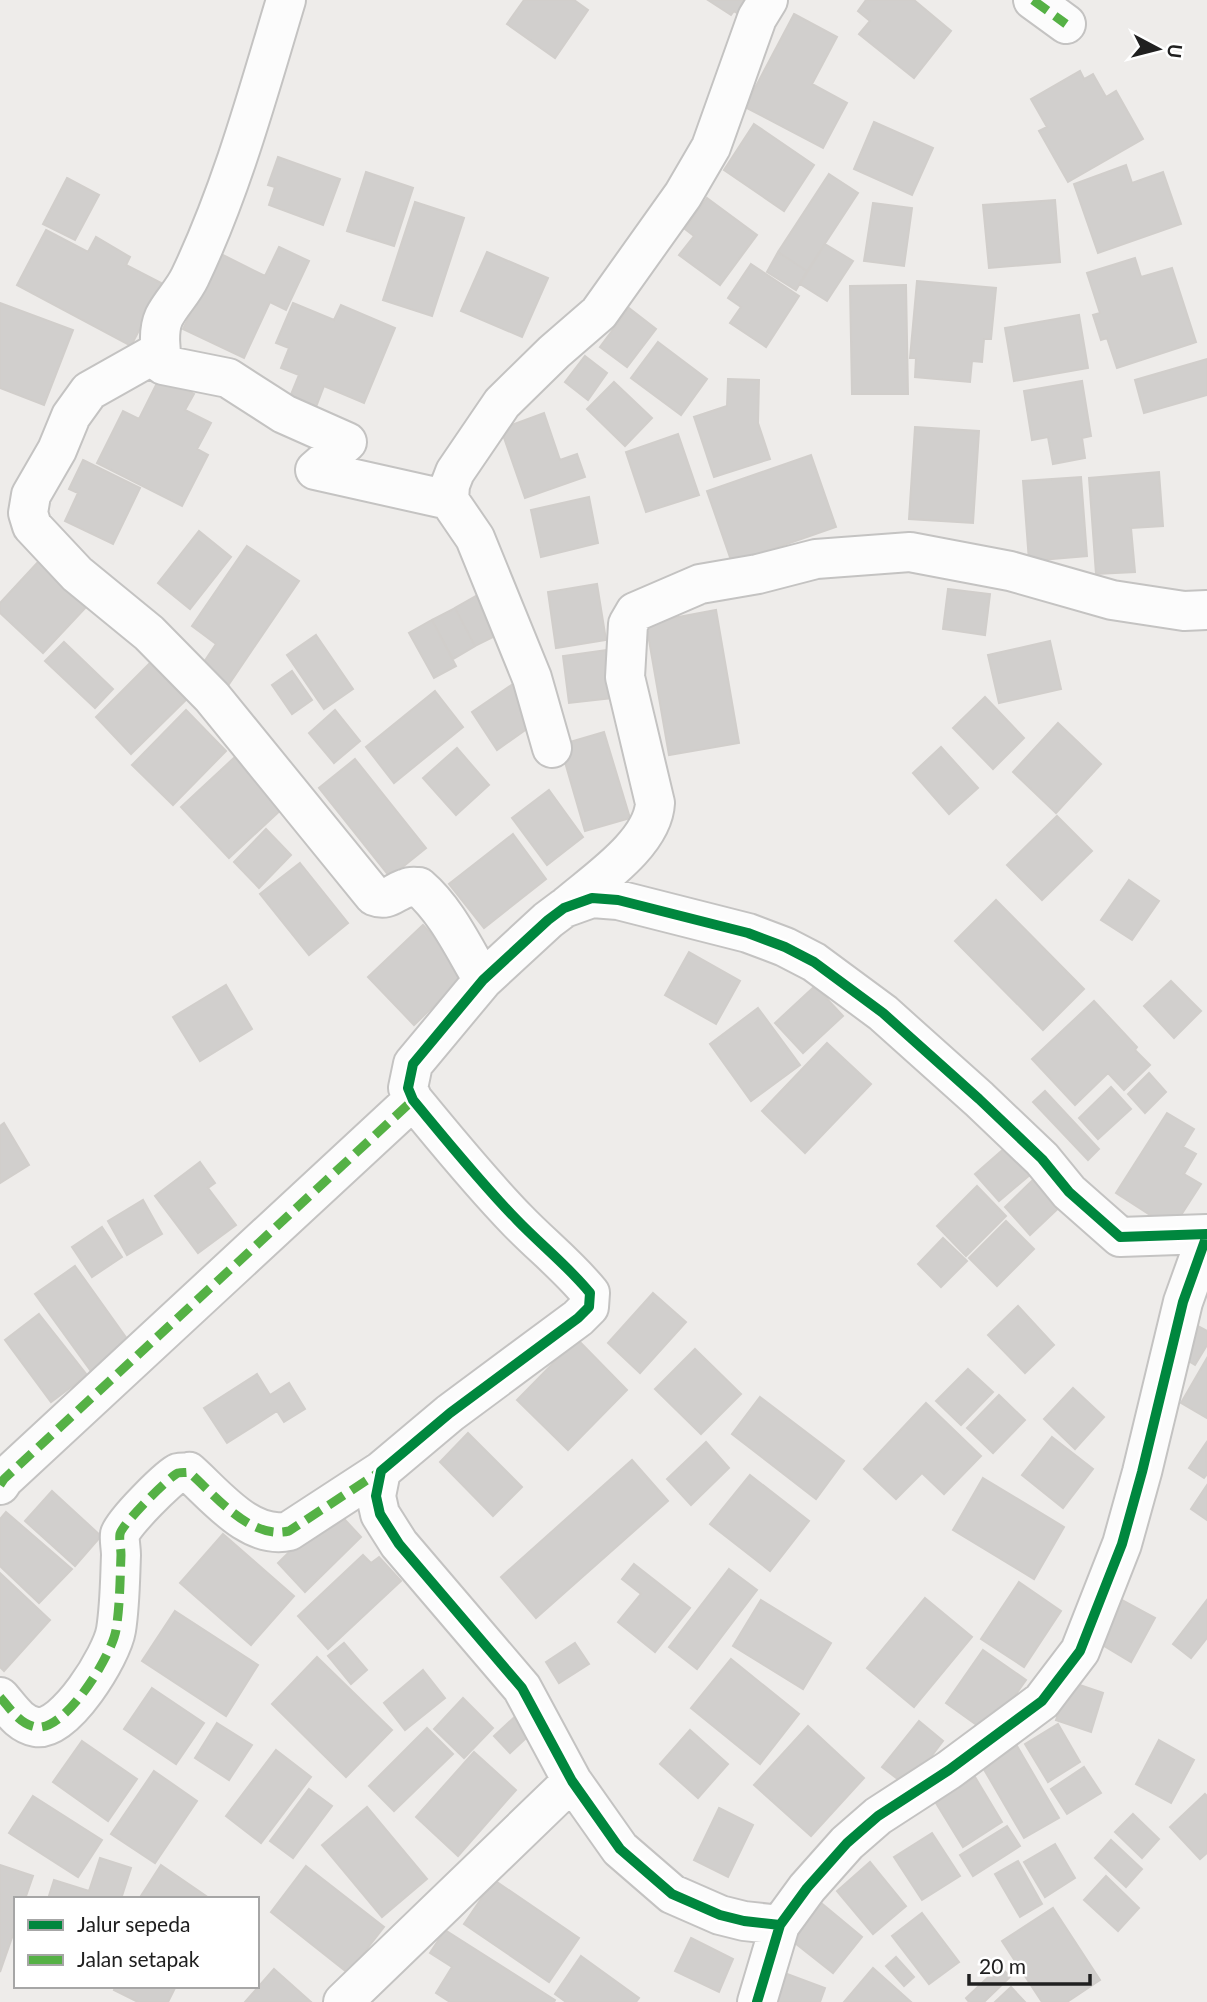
<svg xmlns="http://www.w3.org/2000/svg" width="1207" height="2002" font-family="Lato,sans-serif">
<style>
.building{fill:#d1cfcd;stroke:#d1cecb;stroke-width:2}
.lines{fill:none;stroke-linecap:round;stroke-linejoin:round}
.street-casing{stroke:#c4c3c2;stroke-width:42}
.street{stroke:#fcfcfc;stroke-width:38}
.quiet{stroke:#55b145;stroke-width:9;stroke-dasharray:18 9;stroke-linecap:butt}
.cycleway-casing{stroke:#fff;stroke-width:15}
.cycleway{stroke:#00873e;stroke-width:10}
</style>
<rect width="100%" height="100%" fill="#eeecea"/>
<!-- building -->
<path class="building" d="M524,0h50l14,10 -33,48 -48,-34z
M708,0h47l-11,18 -10,-7 -3,4z
M866,0h48l37,31 -37,47 -55,-44 11,-13 -12,-10z
M794,14l43,23 -25,47 35,19 -24,45 -78,-41z
M1080,71l4,8 9,-5 13,23 10,-6 27,48 -75,43 -29,-51 8,-4 -16,-28z
M874,122l59,26 -21,47 -58,-26z
M754,124l60,41 -30,46 -60,-41z
M278,157l62,22 -17,46 -54,-20 6,-18 -7,-2z
M1126,165l6,18 31,-11 18,52 -83,29 -24,-69z
M366,172l47,16 -19,58 -47,-15z
M829,174l29,19 -51,78 -29,-19z
M67,178l32,17 -24,45 -32,-16z
M707,198l50,37 -37,50 -41,-30 15,-19 -9,-7z
M1055,200l5,62 -71,6 -6,-63z
M415,202l49,16 -32,98 -49,-16z
M873,203l39,5 -8,58 -40,-5z
M46,230l42,22 8,-15 34,20 -4,8 37,19 -32,62 -114,-61z
M825,244l28,17 -26,40 -27,-17z
M279,247l30,14 -23,49 -16,-8 -26,56 -61,-29 36,-76 46,23z
M487,252l61,26 -26,59 -61,-26z
M778,252l29,19 -11,19 -29,-18z
M1135,258l6,19 31,-9 24,74 -79,26 -10,-30 -6,2 -8,-25 7,-2 -13,-40z
M751,264l48,32 -33,51 -36,-24 11,-16 -13,-9z
M917,281l79,7 -5,51h-7l-2,23 -10,-1 -2,21 -55,-5 1,-19h-6z
M906,285l2,109h-56l-2,-108z
M0,303l73,27 -29,75 -44,-17z
M293,303l41,17 7,-15 54,23 -31,75 -40,-17 -8,21 -26,-10 9,-22 -18,-7 8,-20 -13,-5z
M629,308l27,21 -29,38 -27,-20z
M1079,315l9,53 -74,13 -9,-53z
M658,342l49,37 -26,36 -50,-37z
M585,356l22,17 -19,27 -23,-18z
M1207,359v36l-63,18 -9,-33z
M160,377l34,17 -9,16 26,13 -14,26 11,6 -26,51 -85,-43 26,-52 16,8z
M728,379l31,1 -1,43 12,36 -56,18 -20,-60 33,-11z
M1082,381l9,55 -9,2 3,20 -32,6 -5,-27 -16,3 -8,-49z
M614,382l38,36 -27,28 -38,-37z
M544,413l16,47 17,-6 8,23 -60,21 -24,-69z
M915,427l64,4 -6,92 -64,-4z
M678,434l21,61 -53,17 -20,-60z
M811,455l25,72 -104,36 -25,-72z
M83,460l57,28 -27,56 -48,-23 13,-28 -9,-4z
M1159,472l4,54 -32,2 4,44 -39,2 -7,-96z
M1081,477l6,79 -58,5 -6,-80z
M589,497l9,46 -57,14 -10,-47z
M199,531l32,26 -41,52 -32,-26z
M247,546l52,35 -72,106 -27,-19 16,-24 -24,-18z
M39,561l48,45 -44,47 -43,-40v-10z
M597,584l9,56 -50,8 -8,-56z
M948,589l42,5 -5,41 -42,-6z
M481,593l22,39 -28,14 -20,-38z
M455,608l20,38 -22,13 -21,-39z
M716,610l23,133 -70,12 -23,-132z
M432,620l24,46 -22,12 -25,-45z
M316,635l37,54 -29,20 -37,-54z
M1050,641l11,48 -62,14 -11,-48z
M64,642l49,47 -18,19 -50,-47z
M615,649l6,48 -52,6 -6,-47z
M158,655l36,37 -63,62 -35,-37z
M292,671l20,29 -20,14 -20,-29z
M513,684l25,37 -41,29 -25,-38z
M435,691l28,36 -69,56 -28,-36z
M985,697l39,41 -31,31 -40,-41z
M186,710l40,41 -53,54 -41,-40z
M335,710l25,31 -26,22 -25,-30z
M1058,723l43,41 -45,49 -43,-41z
M604,732l26,86 -45,13 -25,-86z
M941,747l37,41 -29,26 -36,-41z
M457,748l32,37 -33,30 -33,-37z
M236,756l48,51 -55,51 -48,-51z
M355,759l71,89 -36,29 -71,-89z
M549,790l34,47 -36,28 -35,-47z
M1057,816l35,35 -50,49 -35,-35z
M266,829l25,26 -32,33 -25,-26z
M513,834l33,45 -62,49 -35,-44z
M300,863l48,60 -39,32 -49,-61z
M1129,880l30,21 -27,39 -31,-20z
M996,900l88,89 -41,41 -88,-89z
M423,925l45,48 -54,52 -46,-48z
M689,952l51,29 -24,43 -51,-29z
M1171,981l30,30 -27,27 -30,-32z
M226,985l26,44 -52,32 -27,-44z
M815,986l28,30 -40,37 -28,-30z
M1094,1001l43,46 -2,3 15,15 -26,25 -16,-17 -33,32 -43,-46z
M758,1008l42,57 -49,36 -41,-57z
M827,1043l44,41 -66,69 -43,-42z
M1149,1073l17,19 -21,21 -17,-19z
M1111,1087l20,22 -33,30 -19,-21z
M1045,1091l54,58 -11,11 -55,-58z
M1167,1113l27,16 -11,18 13,7 -12,20 17,10 -29,45 -56,-36z
M4,1123l25,42 -29,18v-57z
M1006,1147l24,28 -31,26 -24,-27z
M200,1162l15,21 -7,5 28,37 -38,28 -43,-57z
M1040,1173l26,28 -36,34 -25,-28z
M977,1186l29,30 -40,40 -29,-30z
M143,1200l19,34 -35,21 -19,-34z
M1006,1221l28,28 -37,37 -28,-28z
M102,1227l20,30 -30,20 -20,-30z
M943,1238l24,23 -26,26 -23,-23z
M75,1266l60,84 -39,28 -61,-84z
M653,1293l33,29 -46,51 -32,-30z
M1018,1306l36,39 -29,28 -37,-38z
M39,1314l48,61 -36,27 -46,-62z
M1192,1323l15,8v14l-12,20 -20,-12z
M577,1339l50,51 -59,60 -51,-50z
M695,1349l46,45 -40,40 -46,-45z
M1207,1358v60l-26,-15z
M968,1369l25,23 -32,33 -25,-24z
M257,1374l13,21 19,-12 16,26 -21,13 -7,-11 -50,32 -23,-35z
M1073,1388l31,29 -29,32 -31,-30z
M999,1395l26,25 -32,33 -26,-25z
M760,1397l84,64 -28,38 -84,-65z
M926,1403l55,53 -37,38 -22,-21 -26,26 -32,-30z
M468,1433l54,54 -29,29 -53,-54z
M1052,1437l41,32 -30,39 -41,-33z
M706,1442l23,26 -38,37 -24,-26z
M1206,1443l1,31 -3,4 -15,-10z
M632,1460l36,41 -132,117 -35,-41z
M750,1475l59,46 -39,50 -60,-47z
M983,1478l81,49 -30,52 -81,-49z
M1207,1485v35l-16,-11z
M52,1491l49,45 -26,30 -50,-45z
M334,1508l27,29 -56,55 -27,-29z
M6,1512l66,57 -33,34 -39,-37v-47z
M223,1534l71,62 -43,49 -71,-62z
M363,1555l8,8 8,-6 22,24 -73,68 -30,-33z
M634,1564l56,44 -35,44 -37,-30 23,-28 -19,-15z
M729,1569l28,21 -60,79 -28,-22z
M0,1573l50,47 -46,51 -4,-4z
M1019,1582l42,29 -37,56 -43,-28z
M925,1598l47,39 -58,70 -47,-39z
M1118,1598l37,20 -24,44 -37,-22z
M761,1600l70,43 -28,46 -70,-43z
M1207,1600v38l-16,20 -18,-14z
M175,1611l83,54 -32,51 -84,-55z
M344,1643l23,27 -16,14 -23,-28z
M575,1643l14,21 -30,19 -13,-21z
M983,1650l43,30 -38,53 -42,-30z
M317,1657l75,73 -46,47 -74,-73z
M731,1659l68,55 -39,50 -69,-56z
M423,1670l22,28 -40,32 -21,-27z
M1068,1681l35,12 -12,39 -35,-12z
M152,1688l52,35 -28,41 -52,-35z
M463,1698l30,30 -29,30 -30,-29z
M522,1710l16,17 -28,26 -16,-17z
M919,1721l24,20 -35,46 -26,-20z
M217,1723l35,22 -23,35 -34,-22z
M1058,1724l22,38 -32,20 -23,-38z
M808,1726l56,52 -53,58 -57,-51z
M427,1728l26,26 -59,57 -25,-25z
M690,1730l38,34 -30,34 -38,-34z
M1159,1740l35,20 -23,43 -35,-19z
M82,1741l55,38 -29,42 -55,-39z
M1017,1746l42,72 -35,20 -42,-72z
M276,1750l35,27 -50,66 -35,-27z
M474,1752l42,38 -58,66 -42,-39z
M1084,1767l17,26 -34,21 -16,-25z
M154,1771l43,30 -42,62 -44,-29z
M975,1777l27,45 -39,25 -27,-44z
M309,1789l23,17 -39,52 -23,-17z
M1205,1794l2,2v57l-7,6 -30,-32z
M33,1796l69,44 -24,37 -69,-44z
M367,1807l60,72 -45,38 -60,-72z
M719,1808l34,17 -25,52 -34,-17z
M1133,1814l26,25 -17,19 -27,-26z
M1007,1826l13,20 -47,30 -13,-21z
M932,1833l28,43 -38,24 -28,-43z
M1111,1840l31,29 -16,18 -31,-29z
M1055,1844l20,34 -30,19 -21,-35z
M100,1858l31,10 -10,31h-73l6,-19 35,11z
M1018,1861l24,43 -22,13 -25,-43z
M870,1862l36,44 -33,28 -36,-43z
M0,1865l33,11 -8,23h-9v27l-16,46z
M161,1865l48,33v1h-70z
M306,1866l78,61 -36,46 -77,-61z
M1106,1876l33,32 -21,23 -34,-31z
M494,1880l85,58 -30,44 -85,-58z
M820,1902l42,35 -29,36 -43,-34z
M1053,1908l47,72 -33,22h-25l-40,-61z
M922,1913l37,49 -30,22 -37,-48z
M445,1930l110,70 -1,2h-104l-14,-9 16,-26 -22,-14z
M691,1938l42,21 -14,33 -44,-21z
M581,1956l58,42 -3,4h-70l-11,-8z
M896,1957l18,20 -10,9 -18,-20z
M1000,1966l10,11 -26,25h-15l-3,-4z
M873,1968l38,34h-67z
M274,1969l37,33h-66z
M779,1971l46,17 -5,14h-53z
M116,1986h60l-8,16h-30l-24,-12z
M1011,1987l14,15h-30z"/>
<g class="lines">
<defs>
<path id="street" d="M286,0c-28,93 -54,189 -96,277 -7,15 -19,26 -26,40 -6,13 -4,34 -1,48l65,13 56,36 63,28 -32,28 134,30
M1033,0l33,24
M160,351l-71,40 -18,25 -14,34 -26,45 -3,18 4,13 45,48 72,59 63,64 162,199c15,6 20,-5 33,-8 4,-2 8,-1 12,-1 28,24 45,62 64,93
M552,748l-20,-70 -57,-140 -26,-38 1,-15 5,-13 47,-69 52,-51 45,-39 84,-118 28,-48 46,-129 11,-18
M568,905c29,-25 85,-62 87,-102l-30,-126 3,-53 7,-12 65,-28 58,-10 58,-15 94,-7 100,19 102,29 72,11 23,-1
M0,1485l4,-6 409,-379
M0,1697c10,11 19,27 36,30 29,5 76,-72 80,-97 4,-25 4,-51 5,-75 0,-7 -2,-15 -1,-21 2,-10 50,-58 58,-61 4,-1 8,0 11,-1 27,24 61,68 100,59l92,-60
M780,1925l-36,-4 -24,-6 -48,-21 -52,-45 -48,-68 -50,-93 -123,-144 -19,-30 -4,-18 5,-25 69,-58 128,-95 11,-11 1,-14c-22,-27 -49,-48 -73,-73 -37,-38 -70,-79 -104,-120l-5,-12 5,-24 70,-84 65,-60 16,-12 28,-10 26,2 130,33 37,14 29,15 69,51 96,86 63,60 27,33 51,45 87,-3
M343,2002l229,-221
M757,2002l23,-77 27,-37 40,-45 31,-27 71,-46 93,-69 38,-50 42,-107 20,-72 41,-170 24,-67"/>
</defs>
<!-- street casing -->
<use href="#street" class="street-casing"/>
<!-- street -->
<use href="#street" class="street"/>
<!-- quiet -->
<path class="quiet" d="M1033,0l33,24
M0,1485l4,-6 409,-379
M0,1697c10,11 19,27 36,30 29,5 76,-72 80,-97 4,-25 4,-51 5,-75 0,-7 -2,-15 -1,-21 2,-10 50,-58 58,-61 4,-1 8,0 11,-1 27,24 61,68 100,59l92,-60"/>
<defs>
<path id="cycleway" d="M780,1925l-36,-4 -24,-6 -48,-21 -52,-45 -48,-68 -50,-93 -123,-144 -19,-30 -4,-18 5,-25 69,-58 128,-95 11,-11 1,-14c-22,-27 -49,-48 -73,-73 -37,-38 -70,-79 -104,-120l-5,-12 5,-24 70,-84 65,-60 16,-12 28,-10 26,2 130,33 37,14 29,15 69,51 96,86 63,60 27,33 51,45 87,-3
M757,2002l23,-77 27,-37 40,-45 31,-27 71,-46 93,-69 38,-50 42,-107 20,-72 41,-170 24,-67"/>
</defs>
<!-- cycleway casing -->
<use href="#cycleway" class="cycleway-casing"/>
<!-- cycleway -->
<use href="#cycleway" class="cycleway"/>
</g>
<!-- legend -->
<rect x="14" y="1897" width="245" height="91" fill="#ffffff" stroke="#a6a6a6" stroke-width="2"/>
<rect x="28" y="1920" width="35" height="10" fill="#00873e" stroke="#a6a6a6" stroke-width="2"/>
<text x="77" y="1932" font-size="21" fill="#202020">Jalur sepeda</text>
<rect x="28" y="1955" width="35" height="10" fill="#55b145" stroke="#a6a6a6" stroke-width="2"/>
<text x="77" y="1967" font-size="21" fill="#202020">Jalan setapak</text>
<!-- north arrow -->
<g transform="translate(1158 49) rotate(97)" stroke="#ffffff" stroke-width="5" paint-order="stroke">
<path d="M0-5L12 26L0 18L-12 26Z" fill="#202020"/>
<text y="-10" font-size="19" font-weight="bold" text-anchor="middle" fill="#202020">U</text>
</g>
<!-- scale -->
<path d="M969 1974v10h121v-10" fill="none" stroke="#202020" stroke-width="3.5"/>
<text x="979" y="1974" font-size="21" fill="#202020" stroke="#ffffff" stroke-width="5" paint-order="stroke">20 m</text>
</svg>
